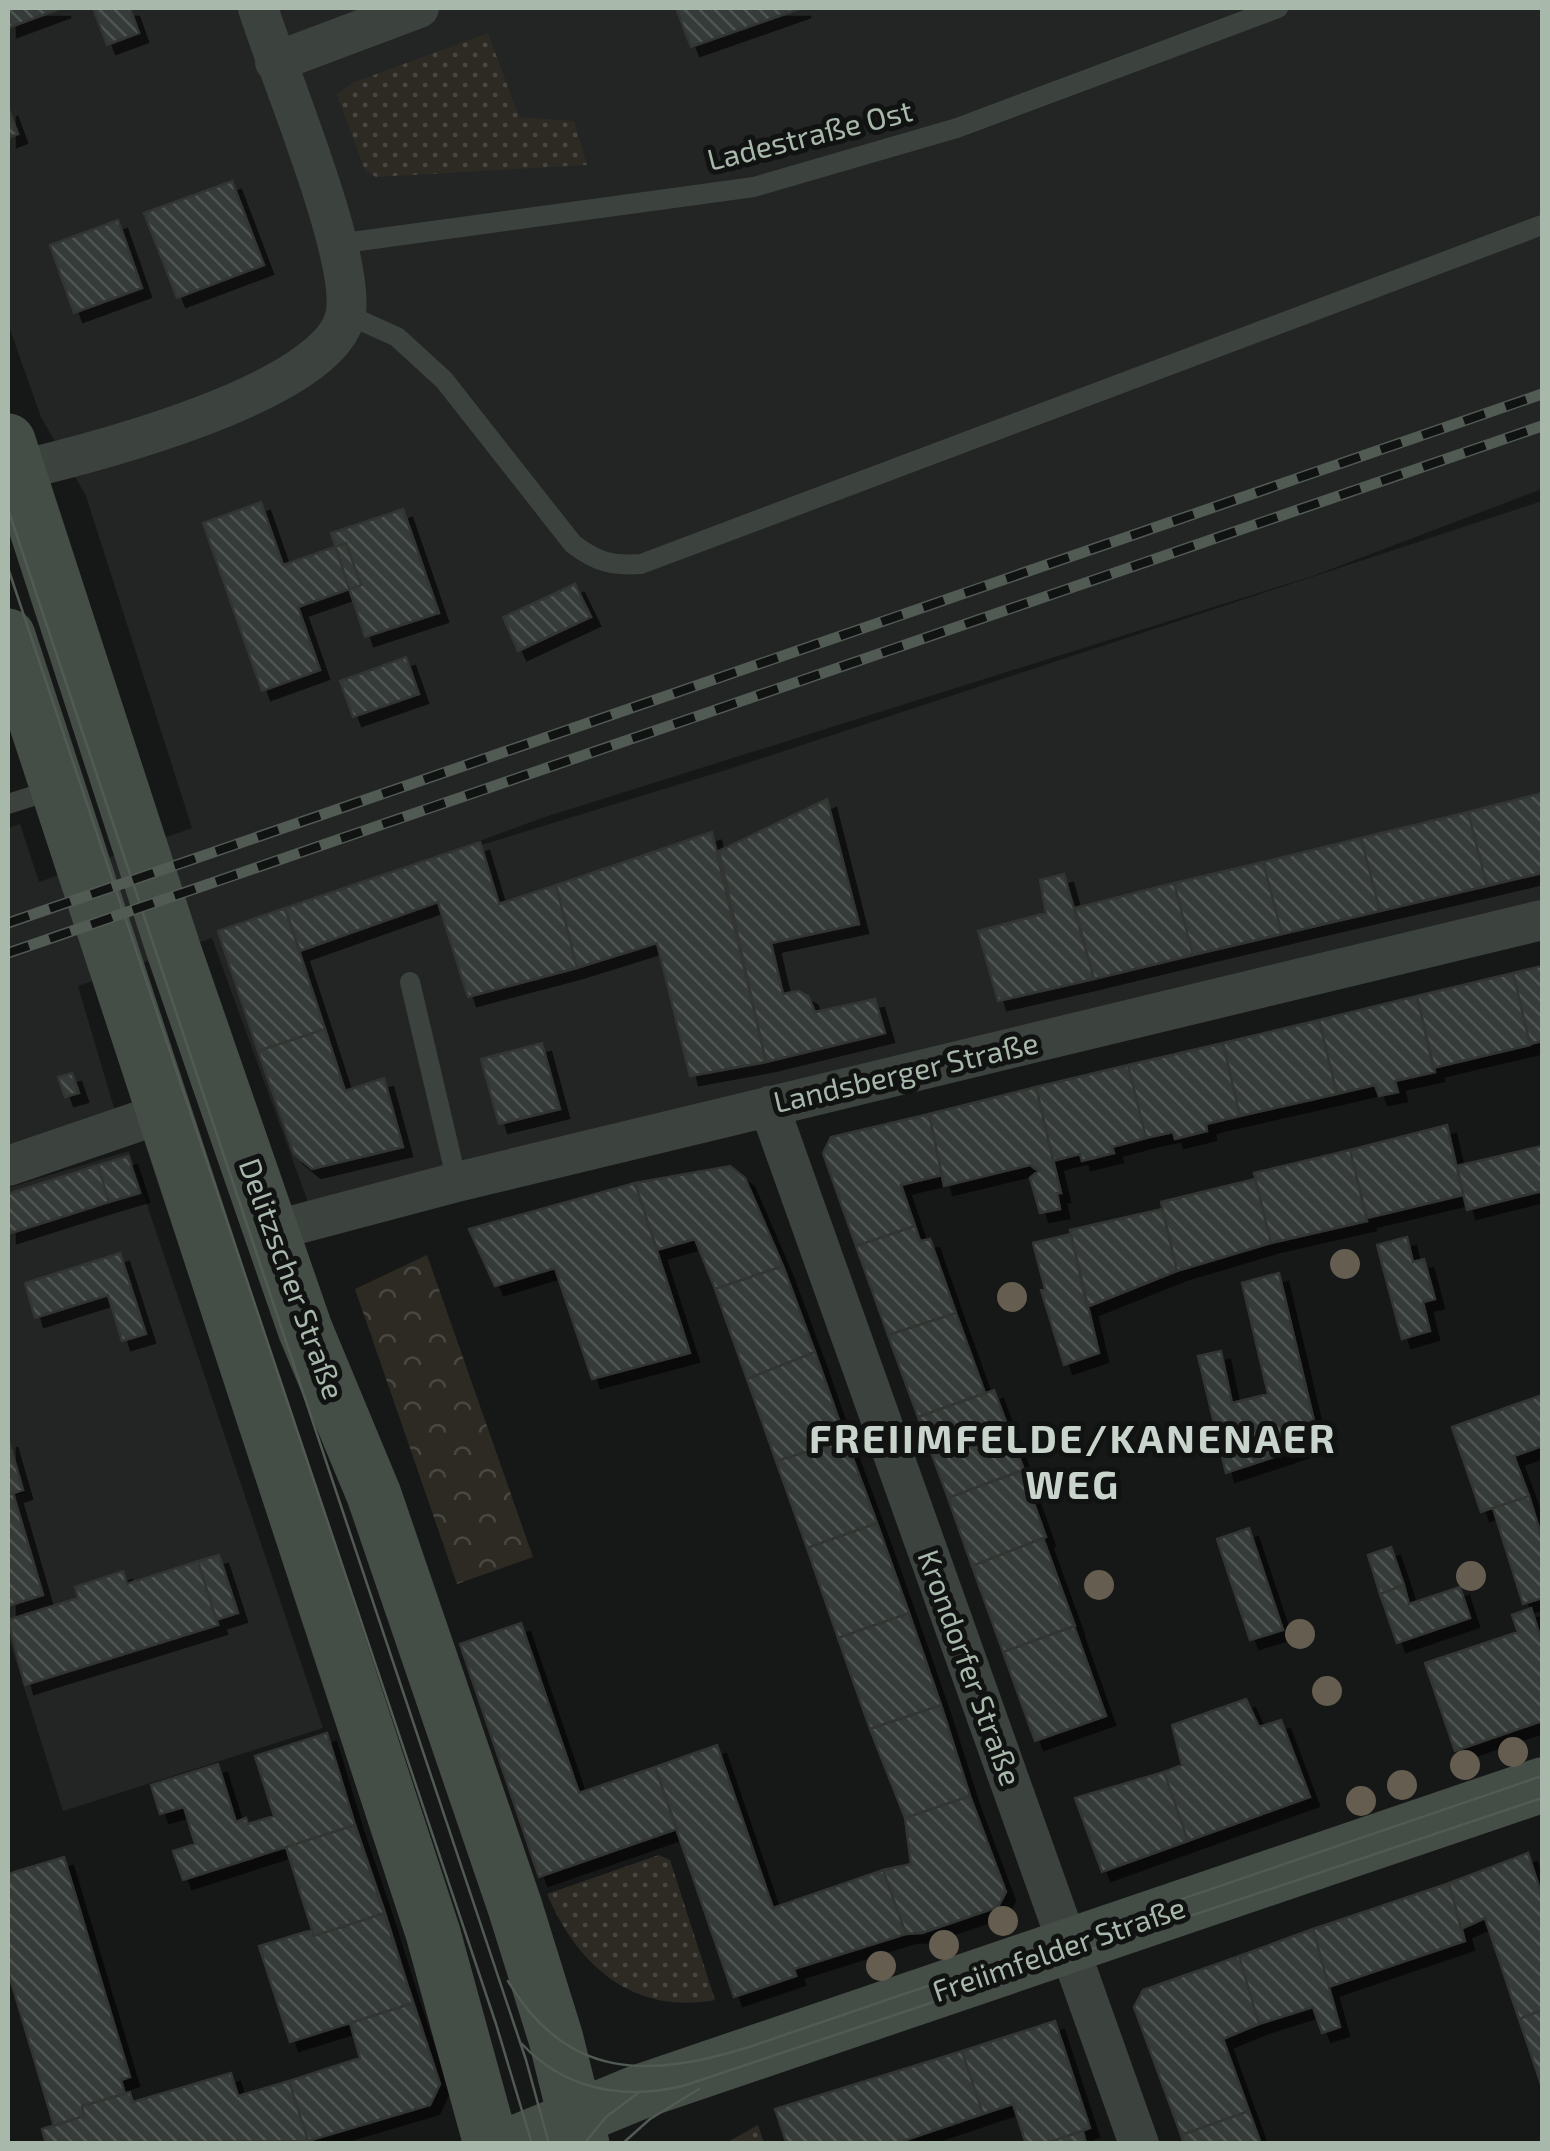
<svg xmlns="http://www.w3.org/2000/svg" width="1550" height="2151" font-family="'Exo 2',sans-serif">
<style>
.built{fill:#222523}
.grass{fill:url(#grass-dots)}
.park{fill:url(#park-crowns)}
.building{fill:url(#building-back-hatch);stroke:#303432;stroke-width:2.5;filter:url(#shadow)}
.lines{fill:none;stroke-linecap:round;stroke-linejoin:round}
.lane{stroke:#3c423e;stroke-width:20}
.street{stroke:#3c423e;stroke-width:40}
.secondary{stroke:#454d47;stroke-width:55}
.tram{stroke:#525a54;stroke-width:2.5}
.rail-casing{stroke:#525a54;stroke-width:11}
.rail{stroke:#111312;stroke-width:8;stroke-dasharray:22;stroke-linecap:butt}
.tree{fill:#645d50}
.labels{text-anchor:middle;stroke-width:10;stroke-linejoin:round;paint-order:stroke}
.street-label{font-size:30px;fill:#a8b8ab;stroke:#111312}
.district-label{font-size:40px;font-weight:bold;letter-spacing:2.5px;fill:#c9d4cc;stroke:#111312}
</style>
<defs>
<pattern id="grass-dots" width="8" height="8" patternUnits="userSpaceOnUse" patternTransform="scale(2.5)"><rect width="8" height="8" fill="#2d2a24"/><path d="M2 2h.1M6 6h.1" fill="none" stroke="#494741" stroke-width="1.8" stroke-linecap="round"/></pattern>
<pattern id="park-crowns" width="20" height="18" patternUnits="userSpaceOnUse" patternTransform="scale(2.5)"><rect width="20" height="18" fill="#2d2a24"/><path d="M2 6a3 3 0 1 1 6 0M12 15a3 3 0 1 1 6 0" fill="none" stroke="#494741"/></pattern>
<pattern id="building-back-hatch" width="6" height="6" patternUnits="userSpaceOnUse" patternTransform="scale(2.5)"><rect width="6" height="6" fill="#363a37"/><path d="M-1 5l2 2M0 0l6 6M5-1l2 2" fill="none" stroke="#505451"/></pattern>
<filter id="shadow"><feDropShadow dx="9" dy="9" stdDeviation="0" flood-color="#0009"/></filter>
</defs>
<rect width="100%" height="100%" fill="#161817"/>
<!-- built -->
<path class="built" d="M8,8h1534v481l-229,87 -768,241 -139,51 320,-98 816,-269v415l-1230,297 -100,-275 -134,48 39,132 -109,37v-327l12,-4 19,58 153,-54 -106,-332 -45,-79 -33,-93z
M129,1151l194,577 -260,83 -55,-175v-138l16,-5 -16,-54v-251z"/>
<!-- grass -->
<path class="grass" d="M488,33l31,84 55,4 13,44 -211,12 -11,-7 -28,-75 15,-12z
M659,1855l11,5 45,140c-82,15 -137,-34 -168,-106z
M758,2125l6,18h-38z"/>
<!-- park -->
<path class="park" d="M427,1255l106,302 -76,27 -102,-295z"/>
<!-- building -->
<path class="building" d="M8,8h54l-54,20z
M93,8h37l9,25 -32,12z
M676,8h126l-111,39z
M8,107l10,27 -10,4z
M232,181l32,84 -87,33 -33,-85z
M118,220l24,68 -68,25 -24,-68z
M261,502l22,63 63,-22 15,42 -63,22 22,63 -58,21 -59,-168z
M403,509l36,104 -74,24 -34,-104z
M575,584l16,33 -73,34 -15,-34z
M406,657l13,37 -66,23 -13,-36z
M1542,793v80l-55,13 -19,-74z
M827,799l32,125 -88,19 12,51 15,-3 10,5 7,16 60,-13 10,34 -119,29 -47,-211z
M1468,812l19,74 -107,25 -19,-73z
M712,832l54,230 -76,14 -33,-133 -80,25 -21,-83z
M1361,838l19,73 -98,23 -19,-72z
M480,842l19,62 57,-19 21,83 -109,29 -30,-95 -138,49 -15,-43z
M1263,862l19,72 -89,21 -19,-72z
M1064,874l30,105 -96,22 -20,-70 68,-18 -6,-33z
M1174,883l19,72 -99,24 -19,-71z
M285,908l40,121 -67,22 -40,-120z
M1542,966v75l-12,3 -17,-71z
M1513,973l17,72 -97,23 -16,-72z
M1417,996l18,76 -40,9 3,11 -19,4 -4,-11 -38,9 -18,-74z
M1319,1020l18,74 -97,22 -17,-73z
M325,1029l20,62 39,-13 19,69 -91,22 -18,-15 -36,-103z
M542,1043l18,66 -61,15 -18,-65z
M1223,1043l17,73 -34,8 1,7 -32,8 -2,-7 -27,6 -18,-73z
M1128,1065l18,73 -34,9 2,6 -32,8 -2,-7 -27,7 -17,-74z
M72,1073l7,20 -14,4 -7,-20z
M1036,1087l25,106h-4l3,16 -20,4 -10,-35 8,-7 -8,-6 -86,21 -15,-72z
M929,1114l13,61 -41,10 14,41 -59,20 -33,-93 8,-16z
M1447,1125l16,70 -96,23 -17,-68z
M1542,1146v45l-75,19 -10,-44z
M1350,1150l17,71 -96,22 -17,-70z
M128,1156l12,37 -31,9 -11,-37z
M98,1165l11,37 -101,32v-40z
M730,1166l15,12 38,88 -68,23 -20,-50 -38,11 -22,-67z
M1255,1179l16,64 -94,28 -16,-69z
M635,1183l55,170 -98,26 -37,-111 -60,18 -26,-57z
M1162,1209l15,62 -90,36 -17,-77z
M915,1226l5,15 10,-2 26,74 -68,22 -32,-89z
M1071,1234l28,119 -35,12 -23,-75 4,-1 -12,-46z
M1407,1237l6,25 11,-3 11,40 -12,3 7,29 -28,8 -25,-94z
M120,1253l26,81 -24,7 -14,-46 -73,23 -10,-35z
M783,1266l32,86 -68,27 -32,-90z
M1279,1273l40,169 -93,31 -28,-117 23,-5 11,52 36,-9 -26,-111z
M956,1313l29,80 -67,24 -30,-82z
M815,1352l31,88 -70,21 -29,-82z
M994,1390l30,80 -76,28 -30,-81z
M1542,1395v51l-28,10 15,40 -48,16 -29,-85z
M8,1438l15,52 -15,5z
M846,1440l31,83 -70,25 -31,-87z
M1022,1470l24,67 -74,29 -24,-68z
M13,1493l30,102 -35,11v-111z
M1529,1496l13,42v60l-19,6 -30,-96z
M877,1523l32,90 -71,25 -31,-90z
M1249,1528l34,102 -33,10 -33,-101z
M1043,1538l32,88 -72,26 -31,-86z
M1391,1547l13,38 -24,9 -12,-39z
M219,1555l19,58 -22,7 -18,-59z
M198,1561l20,64 -193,60 -17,-65 70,-22 -3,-11 48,-16 4,13z
M1404,1585l5,19 51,-17 10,31 -73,25 -17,-49z
M1531,1608l11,34v79l-87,30 -30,-88 93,-31 -6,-17z
M909,1613l32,92 -71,24 -32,-91z
M521,1623l58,170 76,-26 22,62 -138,48 -79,-233z
M1074,1626l32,90 -71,25 -32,-89z
M1246,1699l13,28 22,-7 29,77 -122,44 -24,-69 18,-7 -10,-40z
M941,1705l29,91 -65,22 -35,-89z
M327,1733l28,92 -172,55 -10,-29 22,-7 -11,-37 -24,7 -9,-29 67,-21 18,58 10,-4 2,6 26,-8 -19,-60z
M717,1745l56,163 110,-38 23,64 -112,35 2,7 -62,21 -79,-230z
M1164,1772l24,69 -86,31 -27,-74z
M970,1796l36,96 -8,15 -76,26 -16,1 -23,-64 28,-6 -6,-46z
M355,1825l85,259 -10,21 -122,36 -19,-60 71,-23 -10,-35 -60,19 -31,-96 53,-16 -26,-83z
M355,1825l30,88 -71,23 -28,-89z
M1528,1853l14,43v114l-23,9 -34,-101 -24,11 -12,-46z
M64,1857l66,220 -9,3 4,14 -43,12 2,10 -30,10 -46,-155v-97z
M1449,1883l16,58 -136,46 -16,-58z
M385,1913l28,90 -123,39 -31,-96 53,-16 2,6z
M1313,1929l27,98 -18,6 -9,-26 -54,17 -20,-68z
M1239,1956l20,68 -36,15 26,72 -68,24 -47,-128 9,-17z
M413,2003l27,81 -10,21 -122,36 -19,-60 71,-23 -10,-35z
M1542,2010v77l-23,-68z
M1055,2021l35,107 -46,16h-18l-13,-40 -30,10 -21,-63z
M962,2051l21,63 -89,30h-107l-12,-35z
M231,2073l7,23 51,-15 19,60 -262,3 -4,-15 42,-13 -2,-10 48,-14 3,10z
M1249,2111l12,33h-77l-3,-9z
M1083,2131l3,13h-42z"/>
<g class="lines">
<!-- lane -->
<path class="lane" d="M337,244l417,-57 203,-59 321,-120
M346,314l51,23 47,43 129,164c24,18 38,22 68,20l901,-339
M8,804l47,-15
M410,982l47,200"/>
<!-- street -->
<path class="street" d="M275,62l144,-54
M8,473c69,-16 327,-79 338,-161 8,-61 -67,-237 -88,-304
M769,1106l370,1038
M8,1166l155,-53
M272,1231l185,-49 1085,-262"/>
<!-- secondary -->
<path class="secondary" d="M8,441l166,510 131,378 69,166 141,412 41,132 26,105
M8,636l425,1297 58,211
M513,2144l126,-52 903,-307"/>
<!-- tram -->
<path class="tram" d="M8,509l518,1551 23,84
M8,568l488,1456 36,120
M508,1981c59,100 142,97 241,66l793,-271
M522,2044c43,46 101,56 161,42l859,-288
M584,2144l22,-27 32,-24
M622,2144l28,-25 49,-30"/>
<defs>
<path id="rail" d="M8,923l1534,-529
M8,953l1534,-527"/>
</defs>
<!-- rail casing -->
<use href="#rail" class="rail-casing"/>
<!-- rail -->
<use href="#rail" class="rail"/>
</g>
<!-- trees -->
<g class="tree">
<circle cx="1345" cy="1264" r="15"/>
<circle cx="1012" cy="1297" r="15"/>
<circle cx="1471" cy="1576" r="15"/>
<circle cx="1099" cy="1585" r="15"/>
<circle cx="1300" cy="1634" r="15"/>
<circle cx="1327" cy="1691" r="15"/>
<circle cx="1513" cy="1752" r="15"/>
<circle cx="1465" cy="1765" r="15"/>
<circle cx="1402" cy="1785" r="15"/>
<circle cx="1361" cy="1801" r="15"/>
<circle cx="1003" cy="1921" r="15"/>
<circle cx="944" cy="1945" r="15"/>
<circle cx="881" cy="1966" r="15"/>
</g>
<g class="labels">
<!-- street labels -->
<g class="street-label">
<text transform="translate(810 136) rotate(-14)" y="10">Ladestraße Ost</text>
<text transform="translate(906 1073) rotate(-13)" y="10">Landsberger Straße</text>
<text transform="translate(291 1279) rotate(70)" y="10">Delitzscher Straße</text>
<text transform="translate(969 1668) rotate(70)" y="10">Krondorfer Straße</text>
<text transform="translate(1059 1950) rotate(-19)" y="10">Freiimfelder Straße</text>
</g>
<!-- district labels -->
<g class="district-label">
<text x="1073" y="1453">FREIIMFELDE/KANENAER<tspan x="1073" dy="46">WEG</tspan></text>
</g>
</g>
<!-- border -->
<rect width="1550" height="2151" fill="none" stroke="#a8b8ab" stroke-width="20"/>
</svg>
